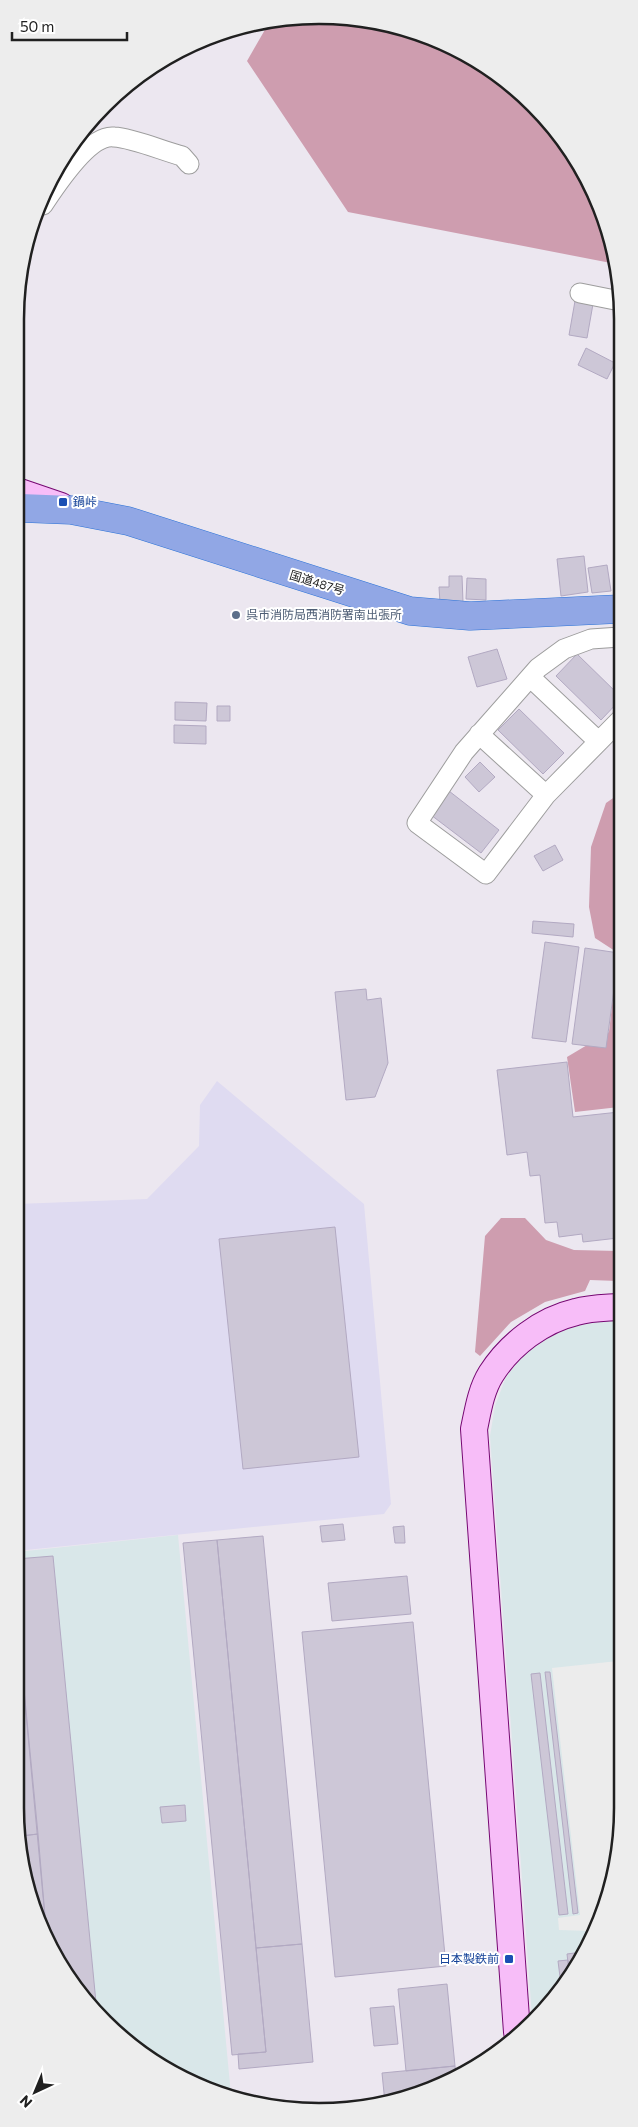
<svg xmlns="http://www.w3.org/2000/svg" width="638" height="2127" font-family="Commissioner,'Noto Sans JP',sans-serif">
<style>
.industrial{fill:#d9e7e9}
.military{fill:#dfdbf1}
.forest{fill:#ce9daf}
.parking{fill:#ececec}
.building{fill:#cdc7d7;stroke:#b2a9c2}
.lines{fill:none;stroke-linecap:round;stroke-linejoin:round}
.street-casing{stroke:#9d9d9d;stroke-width:21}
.secondary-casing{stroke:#760872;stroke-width:28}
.highway-casing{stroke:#2c73d7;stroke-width:29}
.street{stroke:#fff;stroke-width:19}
.secondary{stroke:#f7bdf8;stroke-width:26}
.highway{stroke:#91a7e5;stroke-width:28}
.transit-dot{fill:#1a4fb4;stroke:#fff;stroke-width:2}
.service-dot{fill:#5c6f8a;stroke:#fff;stroke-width:2}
.labels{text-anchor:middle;stroke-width:4;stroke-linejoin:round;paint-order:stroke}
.transit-label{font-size:12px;fill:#164399;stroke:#fff;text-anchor:start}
.street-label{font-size:12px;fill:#202020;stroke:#fff}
.service-label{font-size:12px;fill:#4e5e75;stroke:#fff;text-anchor:start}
.rim{fill:none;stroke:#202020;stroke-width:2.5}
</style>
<rect width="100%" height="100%" fill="#ece7f0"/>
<!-- industrial -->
<path class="industrial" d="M618,1320l-1,548 -45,109 -40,40 -42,-581 5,-30 11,-29 18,-23 27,-19 29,-11z
M178,1535l53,560 -47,-14 -93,-72 -53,-85 -23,-116 1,-256z"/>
<!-- military -->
<path class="military" d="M217,1081l147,123 27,300 -7,10 -368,37 1,-347 130,-5 52,-53 1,-41z"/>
<!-- forest -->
<path class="forest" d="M270,21h109l92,35 76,62 45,67 24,79 -268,-52 -101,-151z
M619,794v313l-44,5 -8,-55 42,-25 9,-79 -23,-15 -6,-31 2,-60 15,-44z
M501,1218h24l21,22 28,10 44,1v30l-28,-1 -5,11 -40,11 -34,20 -31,34 -5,-4 10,-116z"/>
<!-- parking -->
<path class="parking" d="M618,1661l-1,207 -26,63 -32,-1 -1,-12 22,-3 -28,-247z"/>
<!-- building -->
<path class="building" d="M575,301l18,3 -6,34 -18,-3z
M586,348l29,15 -8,16 -29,-14z
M584,556l4,36 -27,4 -4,-37z
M607,565l4,26 -19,2 -4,-25z
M449,576h13l1,26 -23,1 -1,-16h10z
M467,578l19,1v21l-20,-1z
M615,580h5v17h-4z
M497,649l10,30 -30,8 -9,-30z
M577,654l43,42v4l-19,20 -45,-44z
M175,702l32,1 -1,18 -31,-1z
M217,706h13v15h-13z
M519,709l45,44 -21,21 -45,-44z
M174,725l32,1v18l-32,-1z
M480,762l15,15 -16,15 -14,-15z
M449,791l50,39 -18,23 -50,-38z
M555,845l8,15 -20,11 -9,-15z
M533,921l41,3 -1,13 -41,-4z
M545,942l34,5 -13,95 -34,-4z
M585,948l34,5 -13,95 -34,-4z
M366,989l1,11 14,-2 7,65 -13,34 -29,3 -11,-108z
M567,1062l6,55 46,-5 -1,126 -35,4 -1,-8 -23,3 -2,-15 -12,1 -5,-48 -10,1 -3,-24 -20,3 -10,-85z
M335,1227l24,230 -116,12 -24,-230z
M343,1524l2,16 -23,2 -2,-16z
M404,1526l1,17h-10l-2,-16z
M263,1536l39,408 -46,4 -39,-408z
M217,1540l49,512 -34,3 -49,-512z
M53,1556l44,457 -6,-4 -44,-70 -31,-332v-48z
M407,1576l4,38 -79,7 -4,-38z
M16,1607l22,227 -17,2 -6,-28z
M413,1622l33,344 -111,11 -33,-345z
M545,1672h5l28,241 -5,1z
M540,1673l28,241 -9,1 -28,-241z
M185,1805l1,16 -24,2 -2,-16z
M38,1834l9,105 -9,-15 -17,-88z
M302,1944l11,118 -74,7 -1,-15 28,-2 -10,-104z
M582,1952l-10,25 -2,2 -3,-25z
M568,1960l2,19 -9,6 -3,-24z
M447,1984l8,82 -49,5 -8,-82z
M394,2006l4,38 -24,2 -4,-38z
M455,2066l1,9 -59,27 -12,1 -3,-30z"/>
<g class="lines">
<defs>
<path id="street" d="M43,205c12,-18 46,-71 71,-68 19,1 49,14 68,19l7,8
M580,293l40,8
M530,677l68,64
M620,720l-74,75 -60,79 -69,-51 47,-71 74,-84 26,-19 27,-10 29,-2
M479,734l67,61"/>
<path id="secondary" d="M20,492l41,14
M517,2032l-43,-603c4,-19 7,-39 17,-55 19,-30 51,-54 85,-62 14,-4 29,-4 42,-5"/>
<path id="highway" d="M20,508l51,2 57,11 282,90 60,5 150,-7"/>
</defs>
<!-- street casing -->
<use href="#street" class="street-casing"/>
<!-- secondary casing -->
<use href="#secondary" class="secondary-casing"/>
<!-- highway casing -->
<use href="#highway" class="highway-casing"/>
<!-- street -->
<use href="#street" class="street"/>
<!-- secondary -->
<use href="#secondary" class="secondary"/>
<!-- highway -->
<use href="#highway" class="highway"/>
</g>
<!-- markers -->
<g class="transit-dot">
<rect x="58" y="497" width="10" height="10" rx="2.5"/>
<rect x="504" y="1954" width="10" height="10" rx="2.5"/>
</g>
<circle class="service-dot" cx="236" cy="615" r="5"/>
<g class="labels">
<!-- transit labels -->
<g class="transit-label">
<text x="73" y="506">鍋峠</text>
<text x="499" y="1963" text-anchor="end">日本製鉄前</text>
</g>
<!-- street labels -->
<g class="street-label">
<text transform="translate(317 583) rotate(17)" y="4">国道487号</text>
</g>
<!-- service labels -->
<g class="service-label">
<text x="246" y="619">呉市消防局西消防署南出張所</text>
</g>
</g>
<!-- crop -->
<path d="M0 0H638V2127H0ZM319 24H319A295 295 0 0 1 614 319V1808A295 295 0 0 1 319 2103H319A295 295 0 0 1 24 1808V319A295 295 0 0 1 319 24Z" fill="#ededed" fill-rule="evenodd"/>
<path class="rim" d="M319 24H319A295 295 0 0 1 614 319V1808A295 295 0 0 1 319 2103H319A295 295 0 0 1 24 1808V319A295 295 0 0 1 319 24Z"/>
<!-- north arrow -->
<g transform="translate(35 2092) rotate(224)" stroke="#ffffff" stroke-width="4" paint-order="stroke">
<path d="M0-4L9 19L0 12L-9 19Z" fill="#202020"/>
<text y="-8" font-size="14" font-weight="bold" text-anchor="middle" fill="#202020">N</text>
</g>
<!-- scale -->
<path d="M12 32v8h115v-8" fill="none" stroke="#202020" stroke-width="2.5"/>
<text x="20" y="32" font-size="15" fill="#202020" stroke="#ffffff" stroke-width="4" paint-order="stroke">50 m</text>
</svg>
